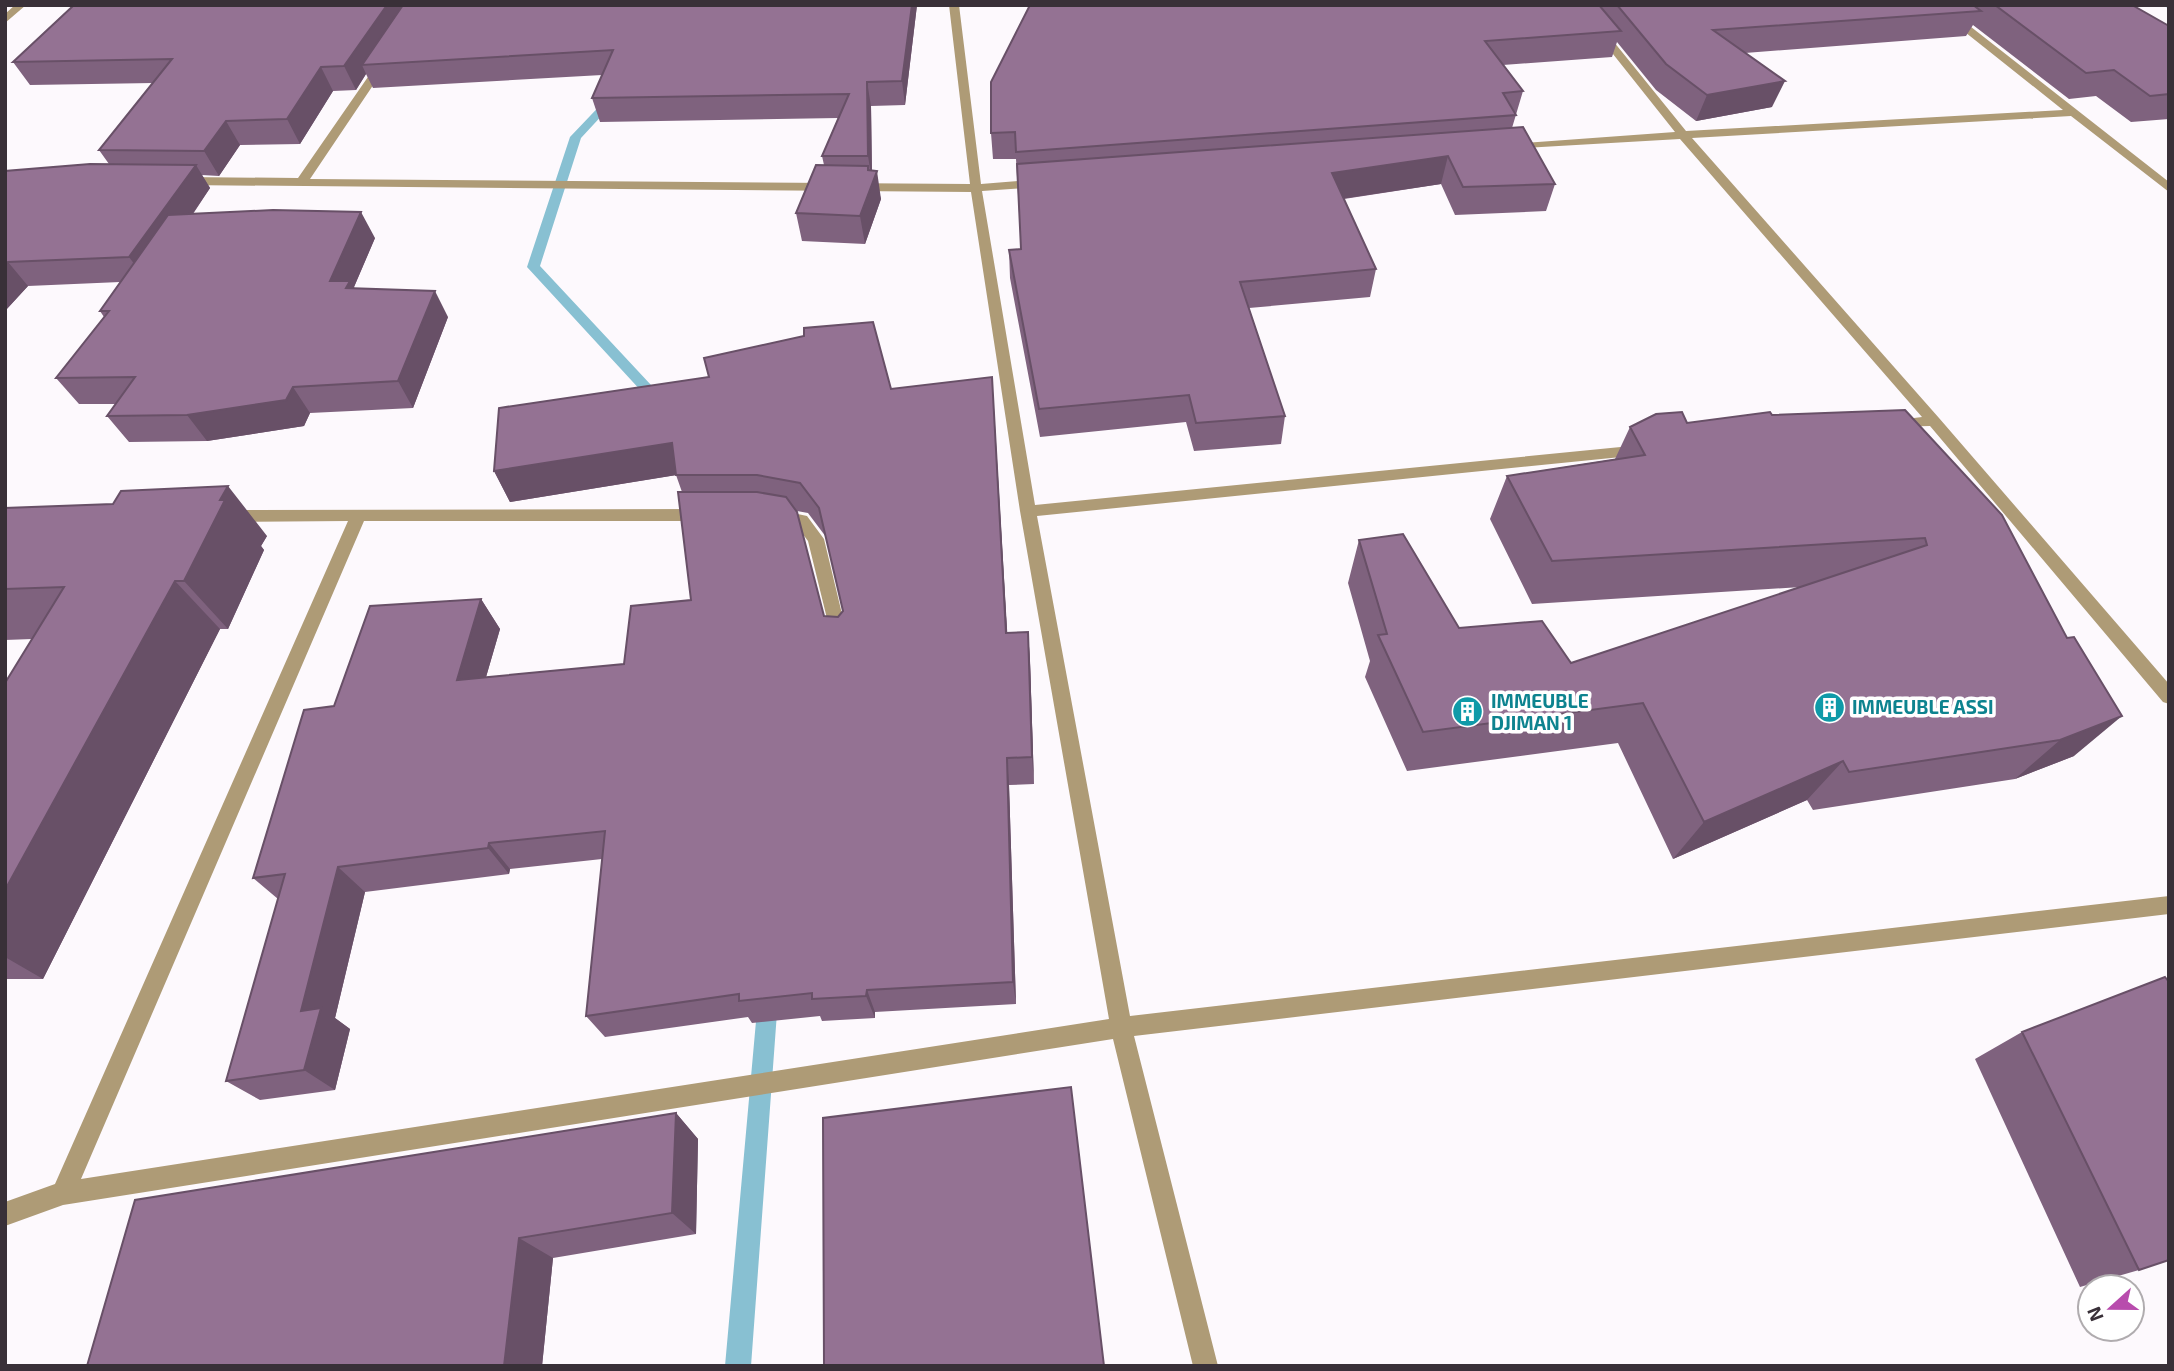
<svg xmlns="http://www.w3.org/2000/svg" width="2174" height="1371" font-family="'Exo 2',sans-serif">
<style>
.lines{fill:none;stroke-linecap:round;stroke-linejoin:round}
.stream{fill:#88c0d2;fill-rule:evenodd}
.street{fill:#ae9b76;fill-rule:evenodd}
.wall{fill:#7f627e;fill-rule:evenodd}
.shaded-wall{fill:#685067}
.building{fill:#947293;stroke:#685067;stroke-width:2}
.labels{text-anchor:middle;stroke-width:7;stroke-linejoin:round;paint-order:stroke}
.culture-label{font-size:19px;font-weight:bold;fill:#0d838f;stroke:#fff;text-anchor:start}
</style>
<rect width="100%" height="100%" fill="#fdf9fd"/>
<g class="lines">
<!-- stream -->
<path class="stream" d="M2163,5h6v4z
M610,95l9,2 -38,41 -41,128 125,134 2,3 -2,3h-10l-128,-139 43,-130z
M768,989l7,3 3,7 -27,367h-26l33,-367 3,-7z"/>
<!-- street -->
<path class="street" d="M15,5h11l-21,18v-9z
M949,5h10l22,179 60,-5 6,4 -6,4 -59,4 53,314 606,-60 7,5 -7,5 -604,61 93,500 1039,-120v18l-1035,122 84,330h-25l-80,-327 -1050,166 -58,21v-24l50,-18 293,-663 -119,1 -8,-6 8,-6 473,-1 8,6 -8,6h-338l-283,658 1028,-160 -89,-508 -49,-319 -787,-7 -6,-4 6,-4 114,1 81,-117 4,-1 5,3 -78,116 660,5z
M1574,5h10l102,126 377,-21 -132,-105h12l226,177v10l-98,-76 -379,22 247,280 230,266v20l-6,-2 -233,-276 -40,1 -2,-3 2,-3 32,-4 -242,-278 -172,10v-4l4,-1 163,-12z
M779,510l28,6 17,23 24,100 -2,5h-12l-2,-5 -24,-98 -12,-16 -23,-5 -2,-4 2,-4z"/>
</g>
<!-- wall -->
<path class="wall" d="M917,5l-12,100 -34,1 1,64 9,29 -16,45 -63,-3 -6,-28 28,-48 -2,-9 16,-38 -238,4 -8,-24 10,-23 -229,13 -7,-14 -10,16 -23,1 -33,53 -60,1 -21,31 -17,-1 8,13 -17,26 182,24 -21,49v1l94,29 -35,91 -103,5 -6,13 -97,15 -78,1 -22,-26 9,-12h-37l-23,-26 48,-61 -4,-6 20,-29 -92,4 -23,25v-140l104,-7 -10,-14 54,-67 -123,2 -17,-23z
M1030,5h1102l37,21v93l-38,3 -35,-26 -27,3 -96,-74 -7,11 -221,17 27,54 -76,14 -40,-31 -39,-48 -5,15 -109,8 20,26 -11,37 43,56 -9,27 -91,4 -14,-31 -97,15 32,70 -6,28 -121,11 36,108 -4,28 -87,7 -8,-29 -146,15 -30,-159 -1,-28 12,-1 -5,-90h-23l-2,-26z
M992,377l15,256 21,-1 2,29 4,123 -25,1 7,219 -141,8v6l-53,3 -2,-5 -68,7 -4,-6 -143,20 -19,-21 16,-157 -92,10 -1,5 -144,18 -30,126 15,11 -15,61 -75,10 -34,-19 52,-182 -25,-21 81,-172 147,-107 19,30 -14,48 138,-13 67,-64 -9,-108 -6,-17 -166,27 -16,-31 397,-82zM797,511l11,2 18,24 17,74 -5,6 -14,-1z
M1905,410l169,346 -59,23 -202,31 -6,-10 -134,59 -55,-116 -211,28 -42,-94 5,-16 -22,-78 11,-43 100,88 112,35 230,-76 -269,17 -42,-85 17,-43 108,-17 15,-32 57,-4 85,-8z
M5,508l262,28 -6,10 3,4 -36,79h-8l-177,350h-38v-296l27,-44 -27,1z
M2022,1032l117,238 -59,17 -105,-228z
M676,1113l22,26 -2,95 -143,24 -11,108h-455z"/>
<!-- shaded-wall -->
<path class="shaded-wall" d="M387,5h26l-51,60 4,9 -10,16 -12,-24z
M912,5h5l-12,100 -3,-24z
M321,67l12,24 -33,53 -13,-25z
M1785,81l-13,26 -76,14 11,-26z
M867,82l4,24 1,75 -4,-25z
M226,121l14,24 -21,31 -15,-25z
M1448,156l-7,28 -114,17 5,-28z
M196,165l14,23 -63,93 -18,-24z
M868,166l3,21 6,-16 4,28 -16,45 -5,-28z
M361,212l14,26 -21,49 11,20 -35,-26z
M8,262l20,24 -23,25v-45z
M435,291l13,26 -35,91 -15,-27z
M992,377l2,31 15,254 -3,-29z
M293,387l17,26 -6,13 -97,15 -20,-26z
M672,443l11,31 -173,28 -16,-31z
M228,486l39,50 -6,10 3,4 -36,79 -44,-48 36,-81z
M175,581l45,48 -177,350 -38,-22v-67z
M481,599l19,30 -23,79 -20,-28z
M1028,632l2,29 4,123 -2,-27z
M2122,716l-48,40 -59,23 45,-39z
M1007,758l2,27 7,219 -3,-22z
M1843,761l-36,39 -134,59 31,-37z
M489,843l21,26 -1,5 -21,-26z
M338,867l27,25 -30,126 15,11 -15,61 -31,-20 -3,-59z
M867,990l8,22v6l-9,-22z
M676,1113l22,26 -2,95 -24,-21z
M519,1238l34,20 -11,108h-38z"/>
<!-- building -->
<path class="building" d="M74,5h313l-43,61 -23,1 -34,52 -61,2 -22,30 -105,-1 73,-91 -159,3z
M403,5h509l-10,76 -35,1 1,74h-46l27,-62 -257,4 21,-48 -251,15z
M1030,5h569l22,26 -136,10 38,50 -20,2 13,22 -500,37 -1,-20 -24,1v-51z
M1617,5h356l8,6 -268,19 72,51 -78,14 -41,-31z
M1995,5h137l37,21v68l-19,2 -36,-26 -28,3z
M1523,127l32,57 -92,3 -15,-31 -116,17 44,96 -136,13 45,134 -89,7 -7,-28 -150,14 -30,-159 12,-1 -4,-85z
M90,164l106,1 -67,92 -121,5 -3,4v-95z
M816,165l52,1v4l9,1 -17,45 -64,-3z
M273,210l88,2 -31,69h20l-4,7 89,3 -37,90 -105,6 -7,13 -99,15 -80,1 28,-39 -79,1 53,-67h-9l68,-96z
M873,322l18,67 101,-12 14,256 22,-1 4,125 -25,1 6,224 -146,8 -1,6 -54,3v-6l-73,8v-7l-153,22 19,-185 -116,12 -1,5 -150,19 -37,144 20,-3 -17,62 -78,11 59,-207 -32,4 51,-168 30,-4 36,-100 111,-7 -24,81 167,-16 7,-58 60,-6 -13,-108h79l29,5 11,15 27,104 14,1 5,-6 -24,-103 -19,-25 -43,-8h-81l-4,-32 -178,28 5,-63 210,-31 -5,-19 100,-22v-8z
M1905,410l97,105 65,123 7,-1 48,79 -62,24 -211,32 -6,-11 -139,61 -61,-119 -220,29 -45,-97 9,-1 -28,-94 44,-6 56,94 83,-7 29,42 356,-118 -2,-7 -373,23 -45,-85 138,-21 -15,-28 26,-13 26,-2 5,11 83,-11 2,3z
M228,486l-8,14h5l-41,81h-9l-170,309v-207l59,-96 -59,2v-81l108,-4 8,-13z
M2165,977l4,5v278l-30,10 -117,-238z
M1071,1087l33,279h-280l-1,-248z
M676,1113l-4,100 -153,25 -15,128h-417l48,-166z"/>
<!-- icons -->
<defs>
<symbol id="building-disc" viewBox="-11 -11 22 22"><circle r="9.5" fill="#0f9aa8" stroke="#fff"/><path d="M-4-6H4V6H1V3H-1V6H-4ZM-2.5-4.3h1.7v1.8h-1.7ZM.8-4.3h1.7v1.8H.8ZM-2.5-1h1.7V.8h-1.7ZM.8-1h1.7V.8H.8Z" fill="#fff"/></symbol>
</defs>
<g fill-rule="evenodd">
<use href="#building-disc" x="1812" y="690" width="35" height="35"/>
<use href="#building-disc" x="1450" y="694" width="35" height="35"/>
</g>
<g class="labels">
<!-- culture labels -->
<g class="culture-label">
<text x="1491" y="708">IMMEUBLE<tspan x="1491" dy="22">DJIMAN 1</tspan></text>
<text x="1852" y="714">IMMEUBLE ASSI</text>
</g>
</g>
<!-- border -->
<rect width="2174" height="1371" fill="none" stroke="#393038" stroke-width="14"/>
<!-- north arrow -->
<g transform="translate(2111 1308) rotate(249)"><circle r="33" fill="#ffffff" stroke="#b0acaf" stroke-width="2"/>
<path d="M0-5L12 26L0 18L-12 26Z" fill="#b84cad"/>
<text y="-10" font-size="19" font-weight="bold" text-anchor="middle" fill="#393038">N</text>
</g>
</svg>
